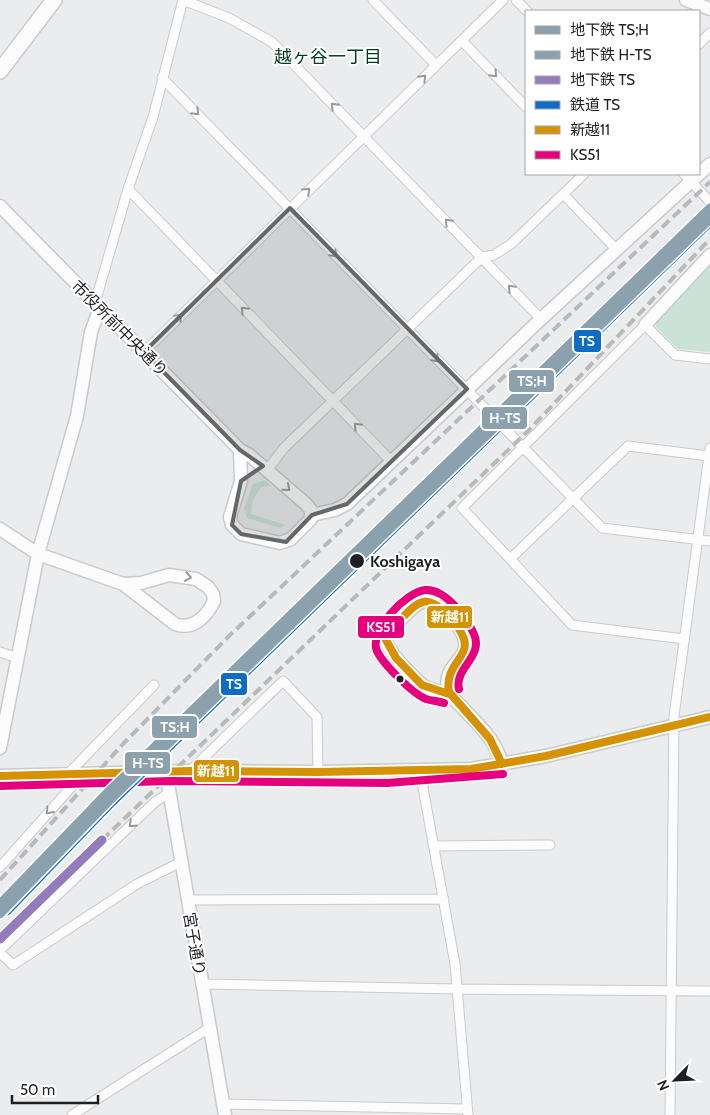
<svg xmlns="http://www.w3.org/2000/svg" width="710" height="1115" font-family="Cabin,'Noto Sans JP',sans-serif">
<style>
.green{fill:#cbe2d7}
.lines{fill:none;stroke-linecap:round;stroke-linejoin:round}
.street-casing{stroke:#cacacc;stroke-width:11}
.secondary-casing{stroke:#cacacc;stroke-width:15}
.primary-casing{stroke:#cacacc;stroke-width:18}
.street{stroke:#fcfcfc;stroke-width:9}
.secondary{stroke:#fcfcfc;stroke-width:12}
.primary{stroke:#fcfcfc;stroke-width:15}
.rail{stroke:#b9b9ba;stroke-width:4;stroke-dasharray:10 5;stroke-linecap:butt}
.bus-1-casing{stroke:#fff;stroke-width:11}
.bus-2-casing{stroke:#fff;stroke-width:11}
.bus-1{stroke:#d69205;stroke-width:8}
.bus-2{stroke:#e5007d;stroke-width:8}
.rail-1-casing{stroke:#fff;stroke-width:12}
.rail-1{stroke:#0f6cc3;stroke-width:9}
.metro-1-casing{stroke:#fff;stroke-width:12}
.metro-2-casing{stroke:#fff;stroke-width:12}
.metro-3-casing{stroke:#fff;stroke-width:12}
.metro-1{stroke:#8ba2ae;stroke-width:9}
.metro-2{stroke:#8ba2ae;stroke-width:9}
.metro-3{stroke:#937cb9;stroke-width:9}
.oneway{stroke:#989999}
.marked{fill:#666768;fill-opacity:0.2;stroke:#666768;stroke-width:4;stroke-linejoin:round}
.stop-dot{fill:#1e1f20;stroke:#fff;stroke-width:2}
.labels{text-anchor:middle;stroke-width:4;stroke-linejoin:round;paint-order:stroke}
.street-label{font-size:16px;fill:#1e1f20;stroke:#fff}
.stop-label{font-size:16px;font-weight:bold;fill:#1e1f20;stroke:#fff;text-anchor:start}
.neighbourhood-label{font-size:18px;fill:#003b1c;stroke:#fff}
.line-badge{stroke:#fff;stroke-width:2}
.badge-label{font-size:14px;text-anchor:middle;font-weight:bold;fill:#fff}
</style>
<rect width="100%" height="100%" fill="#ebecee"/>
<!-- green -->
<path class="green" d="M710,264v88l-32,-3 -22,-22v-6z
M265,480l6,6 -10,1 -8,13 -2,14 35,11 -6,3 -33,-10 -3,-9 9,-25z"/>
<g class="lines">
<defs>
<path id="street" d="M183,0l46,18 43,24 269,277
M373,0l63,65
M516,0l11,11
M462,41l64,66
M699,44l11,-11
M162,78l440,450 108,13
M684,174l26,28
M128,189l263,272
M563,194l54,56
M95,303l33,-114 25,-72 30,-117
M144,352l359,-352
M267,470l17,-22 198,-191 12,-2 17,-11 73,-70
M510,559l118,-113 81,10
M684,639l-112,-14 -110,-117 183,-183 30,30 35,4
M0,652l17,6
M190,771l93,-90 34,36 1,55
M420,771l35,193 13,151
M67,775l87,-90
M435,846l115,-1
M0,867l82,-92
M188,900l256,-1
M0,950l155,-148 14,-9
M0,953l13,12 124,-81 44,-22
M202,984l256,5 252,2
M223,1104l244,5
M72,1115l137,-87
M670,1115l4,-399 36,-268"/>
<path id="secondary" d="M686,0l24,9
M0,206l240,244 8,4 58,50 5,6v9l-20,20 -11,4 -39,-9 -9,-9 -2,-8 11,-36 -1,-31
M645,325l65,-70
M312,515l23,-5 12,-6 194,-185 169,-155
M0,529l38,25 85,30 18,-1 28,-8 27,4 12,8 5,7 1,7c-7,15 -21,30 -39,23l-52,-40
M449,694c-7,-2 -15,-3 -22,-6 -10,-6 -41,-38 -41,-48 0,-9 9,-15 15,-21 18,-18 25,-27 45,-5 5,5 12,11 15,17 17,29 -22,31 -12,61 2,5 8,10 12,14 17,19 34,32 41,58
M0,748l38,-194 39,-138 14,-84 9,-24
M166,772l59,343
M0,776l190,-5 128,1 153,-3 75,-13 164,-39"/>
<path id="primary" d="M0,71l54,-71"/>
</defs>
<!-- street casing -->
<use href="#street" class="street-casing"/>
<!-- secondary casing -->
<use href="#secondary" class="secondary-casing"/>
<!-- primary casing -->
<use href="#primary" class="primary-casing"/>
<!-- street -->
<use href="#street" class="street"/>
<!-- secondary -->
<use href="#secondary" class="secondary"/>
<!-- primary -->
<use href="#primary" class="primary"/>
<!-- rail -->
<path class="rail" d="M102,840l428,-411 180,-190
M0,880l123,-136 104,-106 483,-456"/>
<defs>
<path id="bus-1" d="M449,694l-27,-9 -26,-27 -10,-18c2,-10 9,-15 16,-22 5,-5 12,-14 21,-16 14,-4 37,25 41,37 6,18 -20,26 -15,53l41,47 12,25
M0,776l190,-5 128,1 153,-3 75,-13 164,-39"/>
<path id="bus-2" d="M444,703c-5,-2 -12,-2 -18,-4 -13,-5 -43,-35 -49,-48 -9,-20 29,-59 48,-61 20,-2 42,28 49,44 10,23 -20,34 -15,55
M0,786l170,-5 217,2 116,-9"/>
</defs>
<!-- bus-1 casing -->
<use href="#bus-1" class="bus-1-casing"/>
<!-- bus-2 casing -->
<use href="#bus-2" class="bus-2-casing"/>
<!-- bus-1 -->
<use href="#bus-1" class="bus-1"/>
<!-- bus-2 -->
<use href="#bus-2" class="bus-2"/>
<defs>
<path id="rail-1" d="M7,911l105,-109 598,-580"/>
</defs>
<!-- rail-1 casing -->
<use href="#rail-1" class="rail-1-casing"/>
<!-- rail-1 -->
<use href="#rail-1" class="rail-1"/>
<defs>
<path id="metro-1" d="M0,904l105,-109 605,-587"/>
<path id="metro-2" d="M0,914l110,-114 600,-581"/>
<path id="metro-3" d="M0,939l102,-99"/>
</defs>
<!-- metro-1 casing -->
<use href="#metro-1" class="metro-1-casing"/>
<!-- metro-2 casing -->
<use href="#metro-2" class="metro-2-casing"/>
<!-- metro-3 casing -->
<use href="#metro-3" class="metro-3-casing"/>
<!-- metro-1 -->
<use href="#metro-1" class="metro-1"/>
<!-- metro-2 -->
<use href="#metro-2" class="metro-2"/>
<!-- metro-3 -->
<use href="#metro-3" class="metro-3"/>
</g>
<!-- one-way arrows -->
<defs><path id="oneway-chevron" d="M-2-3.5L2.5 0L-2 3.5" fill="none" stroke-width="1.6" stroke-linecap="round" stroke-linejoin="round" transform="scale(1.25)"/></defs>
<g class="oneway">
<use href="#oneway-chevron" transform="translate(494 74) rotate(46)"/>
<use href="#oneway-chevron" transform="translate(423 78) rotate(-45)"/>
<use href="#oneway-chevron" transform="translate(334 106) rotate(-134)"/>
<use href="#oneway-chevron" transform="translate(196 112) rotate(45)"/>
<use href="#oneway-chevron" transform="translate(307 191) rotate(-44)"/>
<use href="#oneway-chevron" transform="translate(448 222) rotate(-134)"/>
<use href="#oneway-chevron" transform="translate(334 254) rotate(46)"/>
<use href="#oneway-chevron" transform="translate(511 288) rotate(-134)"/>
<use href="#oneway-chevron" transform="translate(244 310) rotate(-134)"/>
<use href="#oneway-chevron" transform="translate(179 317) rotate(-45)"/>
<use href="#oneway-chevron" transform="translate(436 359) rotate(46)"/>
<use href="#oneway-chevron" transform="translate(357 426) rotate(-134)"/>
<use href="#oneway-chevron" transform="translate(287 488) rotate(41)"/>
<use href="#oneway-chevron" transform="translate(188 577) rotate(11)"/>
<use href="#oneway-chevron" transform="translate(49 811) rotate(132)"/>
<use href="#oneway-chevron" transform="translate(132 824) rotate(136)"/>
</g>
<!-- marked area -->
<path class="marked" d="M290,208l177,181 -120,115 -35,11 -26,27 -45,-8 -9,-9 9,-44 22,-15 -23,-16 -96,-98z"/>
<!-- markers -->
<g class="stop-dot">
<circle cx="357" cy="561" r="8"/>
<circle cx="400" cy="679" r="4.5"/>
</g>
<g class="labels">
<!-- street labels -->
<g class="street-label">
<text transform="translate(120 328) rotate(45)" y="6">市役所前中央通り</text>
<text transform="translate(195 944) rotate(80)" y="6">宮子通り</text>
</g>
<!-- stop labels -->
<g class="stop-label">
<text x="370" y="567">Koshigaya</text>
</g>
<!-- neighbourhood labels -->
<g class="neighbourhood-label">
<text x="328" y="63">越ヶ谷一丁目</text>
</g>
</g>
<g class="line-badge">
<rect x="573" y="329" width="29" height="24" rx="5" fill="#0f6cc3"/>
<rect x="508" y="369" width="47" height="24" rx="5" fill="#8ba2ae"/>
<rect x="481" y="406" width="47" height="24" rx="5" fill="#8ba2ae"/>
<rect x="426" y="605" width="47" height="24" rx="5" fill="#d69205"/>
<rect x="357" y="615" width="48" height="24" rx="5" fill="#e5007d"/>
<rect x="220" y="672" width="28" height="24" rx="5" fill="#0f6cc3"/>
<rect x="151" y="715" width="47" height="24" rx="5" fill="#8ba2ae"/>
<rect x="124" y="751" width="47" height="24" rx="5" fill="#8ba2ae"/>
<rect x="193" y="759" width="47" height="24" rx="5" fill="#d69205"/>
</g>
<g class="badge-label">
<text x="587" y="346">TS</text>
<text x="532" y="386">TS;H</text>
<text x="505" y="423">H-TS</text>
<text x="450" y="622">新越11</text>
<text x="381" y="632">KS51</text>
<text x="234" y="689">TS</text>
<text x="175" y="732">TS;H</text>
<text x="148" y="768">H-TS</text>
<text x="216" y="776">新越11</text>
</g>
<!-- legend -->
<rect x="525" y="10" width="175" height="165" fill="#ffffff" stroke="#a5a5a6"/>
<rect x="535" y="26" width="25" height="8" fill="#8ba2ae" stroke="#a5a5a6"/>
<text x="570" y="35" font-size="15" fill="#1e1f20">地下鉄 TS;H</text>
<rect x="535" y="51" width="25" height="8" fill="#8ba2ae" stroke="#a5a5a6"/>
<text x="570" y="60" font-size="15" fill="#1e1f20">地下鉄 H-TS</text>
<rect x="535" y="76" width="25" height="8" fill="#937cb9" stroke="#a5a5a6"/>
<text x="570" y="85" font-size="15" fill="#1e1f20">地下鉄 TS</text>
<rect x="535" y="101" width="25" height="8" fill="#0f6cc3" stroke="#a5a5a6"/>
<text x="570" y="110" font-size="15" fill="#1e1f20">鉄道 TS</text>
<rect x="535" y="126" width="25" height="8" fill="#d69205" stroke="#a5a5a6"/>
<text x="570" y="135" font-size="15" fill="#1e1f20">新越11</text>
<rect x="535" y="151" width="25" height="8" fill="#e5007d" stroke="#a5a5a6"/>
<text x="570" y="160" font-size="15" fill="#1e1f20">KS51</text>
<!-- north arrow -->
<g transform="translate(675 1080) rotate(246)" stroke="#ffffff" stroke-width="4" paint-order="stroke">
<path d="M0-4L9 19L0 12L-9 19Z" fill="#1e1f20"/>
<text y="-8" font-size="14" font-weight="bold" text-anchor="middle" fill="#1e1f20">N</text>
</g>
<!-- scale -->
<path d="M12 1095v8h86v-8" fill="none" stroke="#1e1f20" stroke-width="2.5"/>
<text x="20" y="1095" font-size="15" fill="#1e1f20" stroke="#ffffff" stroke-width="4" paint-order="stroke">50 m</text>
</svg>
